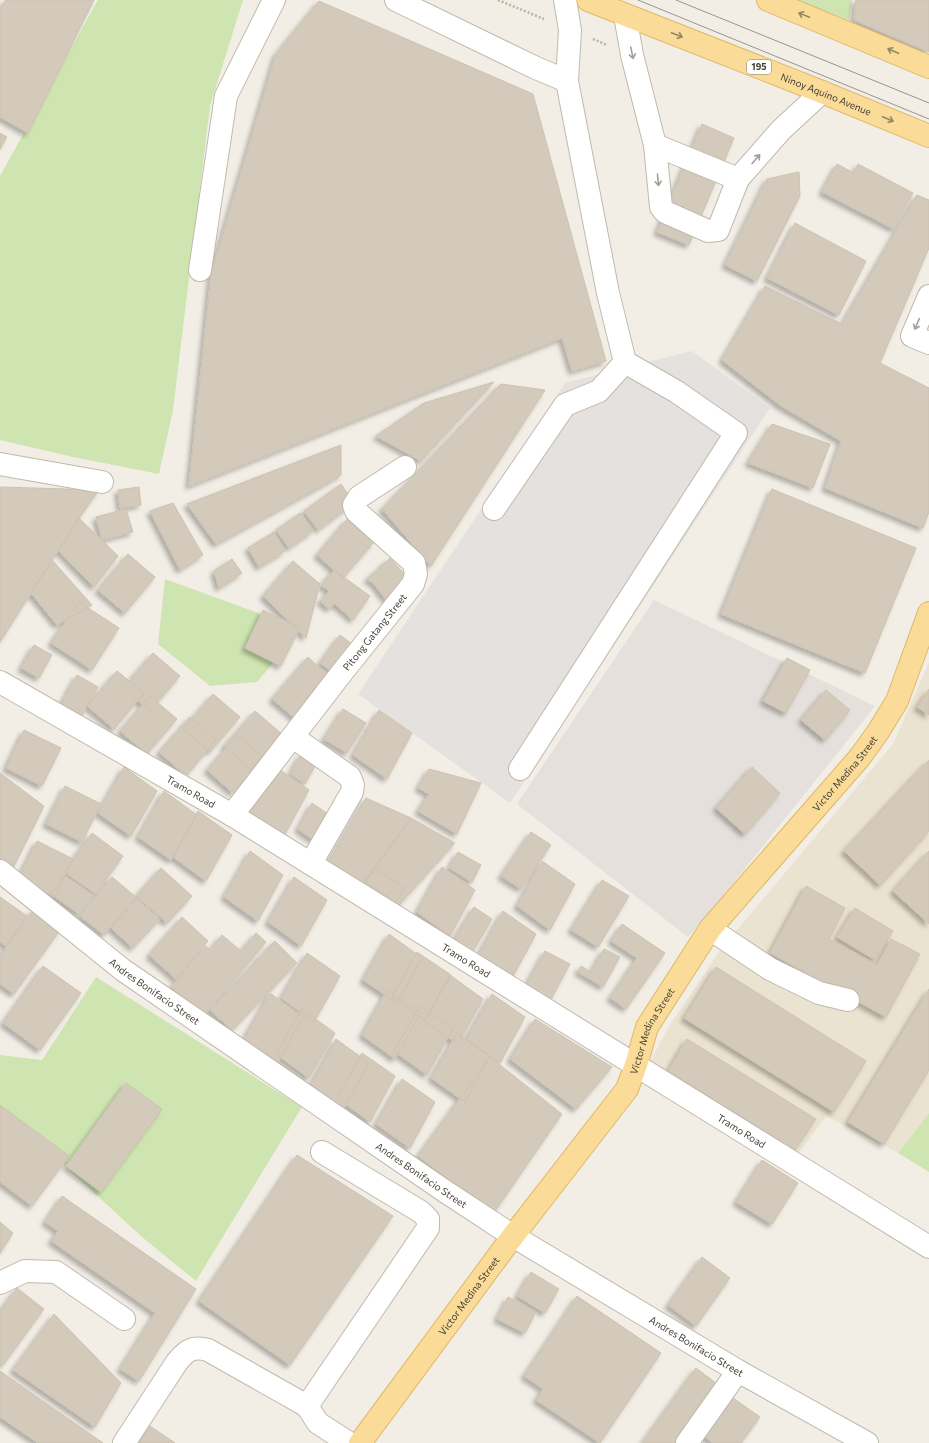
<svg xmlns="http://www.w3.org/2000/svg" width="929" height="1443" font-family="Commissioner,sans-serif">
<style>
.industrial{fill:#e5e0db}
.education{fill:#ebe3d1}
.green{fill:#cfe5b1}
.parking{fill:#e4e1de}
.building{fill:#d4cabc;stroke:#cec2b0;filter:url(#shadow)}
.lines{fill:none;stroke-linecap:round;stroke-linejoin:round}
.minor-casing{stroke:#c0b9ac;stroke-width:24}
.major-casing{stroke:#deb868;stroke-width:24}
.path{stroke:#bfb19b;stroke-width:2.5;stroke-dasharray:2 2;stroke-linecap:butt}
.minor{stroke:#fff;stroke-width:22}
.major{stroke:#fadc98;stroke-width:22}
.tram{stroke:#959595;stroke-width:1}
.oneway{stroke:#968662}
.oneway2{stroke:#a29f9a}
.labels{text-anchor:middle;stroke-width:3;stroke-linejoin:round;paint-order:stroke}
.shield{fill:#fff;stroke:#7d7972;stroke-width:1}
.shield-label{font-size:9px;font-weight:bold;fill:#453f36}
.street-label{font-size:10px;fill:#453f36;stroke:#fff}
</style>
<defs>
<filter id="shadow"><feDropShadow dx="-3.5" dy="3.5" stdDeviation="2" flood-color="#0004"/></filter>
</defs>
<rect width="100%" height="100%" fill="#f2eee6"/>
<!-- industrial -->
<path class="industrial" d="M654,600l221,106 -152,190 -35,41 -171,-133z"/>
<!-- education -->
<path class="education" d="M929,662v451l-31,40 -72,-37 -30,41 -148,-91 21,-40 52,-77 172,-205z"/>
<!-- green -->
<path class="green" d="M98,0h145l-33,106 -37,304 -14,64 -86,-17 -73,-17v-264z
M794,0h58l-3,20z
M165,579l93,34 37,24 -38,45 -47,4 -52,-42z
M96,977l206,130 -106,174 -54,-44 -142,-131v-51l42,5z
M929,1113v59l-31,-19z"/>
<!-- parking -->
<path class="parking" d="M692,351l78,57 -260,395 -152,-109 207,-311z"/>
<!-- building -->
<path class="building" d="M6,0h88l-66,133 -28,-16v-108z
M856,0h73v52l-75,-32z
M319,1l214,93 73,267 -34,10 -10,-33 -373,148 22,-211 65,-221z
M702,124l32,14 -45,107 -32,-13z
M0,133l7,4 -7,12z
M837,164l17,9 4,-9 55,29 -19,36 -72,-37z
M799,172l1,24 -43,85 -32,-16 42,-86z
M917,195l12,5v48l-49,115 49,25v124l-6,16 -98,-40 16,-47 -60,-35 -59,-46 43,-74 77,38z
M795,223l71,38 -27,54 -72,-37z
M494,382l-73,79 -45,-25 48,-33z
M501,384l44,6 -114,176 -49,-57z
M772,424l58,20 -17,44 -65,-25z
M341,445v30l-125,69 -29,-40z
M341,484l13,19 -36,27 -14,-19z
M0,487l99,3 -20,28 -79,124z
M139,487l2,18 -21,3 -2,-18z
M772,489l144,59 -51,125 -144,-59z
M173,503l30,52 -23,15 -30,-59z
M126,509l7,23 -31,8 -6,-23z
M300,513l13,18 -24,17 -13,-18z
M79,518l39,38 -24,31 -35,-36z
M347,519l27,23 -31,36 -26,-23z
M274,532l11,19 -26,16 -11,-19z
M128,554l27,23 -30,36 -27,-23z
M390,558l20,22 -23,21 -13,-17 -7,-5z
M232,559l10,14 -23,15 -5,-17z
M53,561l39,44 -35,20 -27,-33z
M293,561l27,23 -14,54 -43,-42z
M334,570l36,26 -17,24 -18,-16 -6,5 -9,-8 9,-10 -8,-6z
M79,602l40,26 -27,42 -41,-27z
M263,610l37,18 -19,38 -36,-18z
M340,635l16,12 -19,28 -17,-12z
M34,645l18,10 -13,23 -18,-10z
M153,653l27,23 -30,35 -27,-23z
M308,657l25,23 -35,41 -26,-22z
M787,658l23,12 -24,43 -23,-12z
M117,671l27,22 -30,36 -27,-23z
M77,675l21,12 -20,35 -20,-12z
M929,689v26l-12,-8z
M826,690l24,20 -25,30 -24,-20z
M213,694l27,23 -30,35 -27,-23z
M150,696l27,23 -30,35 -27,-23z
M343,709l23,14 -19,30 -23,-14z
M379,710l33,23 -25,46 -34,-24z
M255,711l27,23 -31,35 -27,-23z
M190,717l26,23 -30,36 -27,-24z
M24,730l37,18 -19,38 -36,-18z
M237,735l27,23 -31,35 -26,-23z
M301,754l15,10 -11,20 -15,-10z
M929,760v71l-49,54 -36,-34z
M124,767l33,24 -26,45 -33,-23z
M276,767l33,23 -25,46 -34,-24z
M752,767l28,26 -35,41 -29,-26z
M429,769l52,14 -24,51 -39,-23 11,-17 -11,-6z
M0,773l44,33 -31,62 -13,-9z
M65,786l36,18 -19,38 -36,-18z
M164,791l33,24 -26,45 -33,-23z
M366,798l45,20 -49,66 -33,-23z
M312,803l19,13 -15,26 -18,-13z
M198,811l34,24 -26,46 -33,-24z
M411,818l44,25 -56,62 -33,-23z
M531,832l20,13 -30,44 -20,-13z
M92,833l31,23 -27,38 -32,-22z
M37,841l36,18 -18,38 -37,-18z
M250,851l33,24 -25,46 -34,-24z
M929,851v73l-36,-33z
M458,852l23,13 -9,17 -23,-14z
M542,861l33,23 -25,46 -33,-24z
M442,867l33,23 -25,46 -33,-24z
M161,868l31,28 -25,27 -31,-27z
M374,868l30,19 -12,22 -31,-19z
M64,875l29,20 -14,19 -28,-20z
M112,877l24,20 -32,38 -24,-19z
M294,877l33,23 -26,46 -33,-24z
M602,880l27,16 -31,51 -27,-17z
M806,886l39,22 -16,31 48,26 14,-26 29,15 -34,63 -116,-64z
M0,897l27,19 -21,30 -6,-4z
M137,899l23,20 -27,29 -22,-20z
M474,907l18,12 -20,34 -19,-12z
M855,908l38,23 -18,29 -38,-23z
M33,910l27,20 -46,64 -14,-10v-28z
M503,911l33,23 -25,46 -33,-24z
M182,917l26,24 -32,38 -27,-24z
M622,924l43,29 -39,56 -16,-11 27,-40 -26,-17z
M256,933l10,9 -62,73 -33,-28 35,-41 4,4 12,-15 19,16z
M389,934l33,24 -25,45 -34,-23z
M275,941l22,22 -65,67 -22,-20z
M604,949l16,8 -17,30 -25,-15 3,-6 10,6z
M545,951l25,13 -20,37 -25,-13z
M417,952l34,23 -26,46 -33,-24z
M307,953l33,23 -26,46 -33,-24z
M43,966l38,27 -41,57 -37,-27z
M716,967l150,94 -32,51 -150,-94z
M450,975l33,24 -25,45 -34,-23z
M929,989v81l-45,74 -36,-22z
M387,990l33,23 -25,46 -33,-24z
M270,993l33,24 -25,45 -34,-23z
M492,994l33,23 -25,46 -34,-24z
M420,1006l33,23 -26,46 -33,-24z
M302,1009l33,24 -26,45 -33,-24z
M535,1019l77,48 -36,42 -66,-50z
M457,1033l33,24 -25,45 -34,-24z
M336,1039l33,24 -25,45 -33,-23z
M687,1039l129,80 -21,31 -127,-79z
M362,1053l33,23 -25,46 -33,-24z
M490,1057l72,57 -69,100 -75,-58z
M402,1079l33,23 -25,46 -34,-24z
M126,1083l36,26 -61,83 -35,-26z
M0,1105l69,51 -37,50 -32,-24z
M297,1155l96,61 -103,149 -91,-64z
M762,1160l36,23 -26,41 -36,-22z
M62,1196l134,93 -57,92 -19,-12 35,-56 -104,-72 7,-10 -13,-9z
M0,1222l13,11 -13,20z
M702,1257l28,21 -34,48 -28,-21z
M531,1272l28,17 -14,24 -28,-17z
M17,1288l27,21 -41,56 -3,-2v-52z
M577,1296l84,57 -61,90 -64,-43 7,-11 -19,-13z
M508,1297l28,15 -11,21 -28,-14z
M54,1314l67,69 -26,44 -82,-57z
M696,1368l24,18 -40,57h-38z
M0,1371l103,72h-65l-38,-26z
M729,1395l31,22 -19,26h-28l-12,-9z
M150,1426l25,17h-36z"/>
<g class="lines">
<defs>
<g id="minor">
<path d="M396,0l140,68 31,13"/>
<path d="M625,15l7,40 23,90 6,62 4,5 43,19 10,-1 20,-51 43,-49 41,-38"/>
<path d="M655,145l83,34"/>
<path d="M200,270l26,-174 48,-96"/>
<path d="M929,296l-17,40 17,7"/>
<path d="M0,464l102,18"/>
<path d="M494,509l71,-104 34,-14 26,-29"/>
<path id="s1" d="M0,682l232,133 697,432"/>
<path d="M293,737l57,40 3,8 -1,7 -41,71"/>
<path d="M520,769l216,-336 -59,-41 -52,-30 -17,-69 -41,-212 3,-51 -5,-30"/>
<path id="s2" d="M232,815l112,-145 69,-86 3,-10 -2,-11 -58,-52 -2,-6 5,-8 46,-30"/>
<path id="s3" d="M0,871l123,99 323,222 67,44 225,135 129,72"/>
<path d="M710,929l60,40 49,24 29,7"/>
<path d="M0,1283l25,-12 31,1 68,47"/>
<path d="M307,1406l121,-178v-9l-7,-7 -99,-60"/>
<path d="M124,1443l53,-81c10,-12 15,-16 31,-12l99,56 11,17 31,20"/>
<path d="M687,1443l51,-72"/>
</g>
<g id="major">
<path id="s4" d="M588,0l234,92 107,44"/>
<path d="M768,0l161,67"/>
<path id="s5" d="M360,1443l153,-207 114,-147 9,-24 11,-38 63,-98 150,-172 18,-25 19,-31 32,-88"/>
</g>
</defs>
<!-- minor casing -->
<use href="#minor" class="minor-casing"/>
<!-- major casing -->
<use href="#major" class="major-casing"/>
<!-- path -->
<path class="path" d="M498,0l46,19
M593,39l14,6"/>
<!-- minor -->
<use href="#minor" class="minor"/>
<!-- major -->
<use href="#major" class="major"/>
<!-- tram -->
<path class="tram" d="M638,0l291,119
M676,0l253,103"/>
</g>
<!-- one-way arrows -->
<defs><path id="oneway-shaft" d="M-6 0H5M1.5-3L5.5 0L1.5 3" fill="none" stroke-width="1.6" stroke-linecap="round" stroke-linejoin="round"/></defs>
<g class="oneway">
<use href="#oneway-shaft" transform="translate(804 15) rotate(-158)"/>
<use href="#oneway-shaft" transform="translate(677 35) rotate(21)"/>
<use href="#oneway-shaft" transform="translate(893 51) rotate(-157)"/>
<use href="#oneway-shaft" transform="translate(888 119) rotate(23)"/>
</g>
<g class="oneway2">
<use href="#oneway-shaft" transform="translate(632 53) rotate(78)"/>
<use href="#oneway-shaft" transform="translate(756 159) rotate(-49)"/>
<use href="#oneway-shaft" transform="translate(658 180) rotate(85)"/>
<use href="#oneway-shaft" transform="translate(917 324) rotate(113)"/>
</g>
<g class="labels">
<!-- shield labels -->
<rect class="shield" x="747" y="60" width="24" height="14" rx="3"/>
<g class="shield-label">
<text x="759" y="70">195</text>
</g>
<!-- street labels -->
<g class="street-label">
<text dy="4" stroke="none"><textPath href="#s4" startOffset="256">Ninoy Aquino Avenue</textPath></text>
<text dy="4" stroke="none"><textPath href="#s2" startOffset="232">Pitong Gatang Street</textPath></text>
<text dy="4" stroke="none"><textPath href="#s5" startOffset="831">Victor Medina Street</textPath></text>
<text dy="4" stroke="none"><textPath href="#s1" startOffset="220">Tramo Road</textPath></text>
<text dy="4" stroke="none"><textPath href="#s1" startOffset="543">Tramo Road</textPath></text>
<text dy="4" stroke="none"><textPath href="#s3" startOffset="196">Andres Bonifacio Street</textPath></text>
<text dy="4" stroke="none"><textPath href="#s5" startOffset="507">Victor Medina Street</textPath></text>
<text dy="4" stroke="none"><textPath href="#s1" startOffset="867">Tramo Road</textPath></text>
<text dy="4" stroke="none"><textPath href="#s3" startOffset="520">Andres Bonifacio Street</textPath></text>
<text dy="4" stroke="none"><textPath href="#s5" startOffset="183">Victor Medina Street</textPath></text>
<text dy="4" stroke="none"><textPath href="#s3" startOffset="844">Andres Bonifacio Street</textPath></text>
</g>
</g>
</svg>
